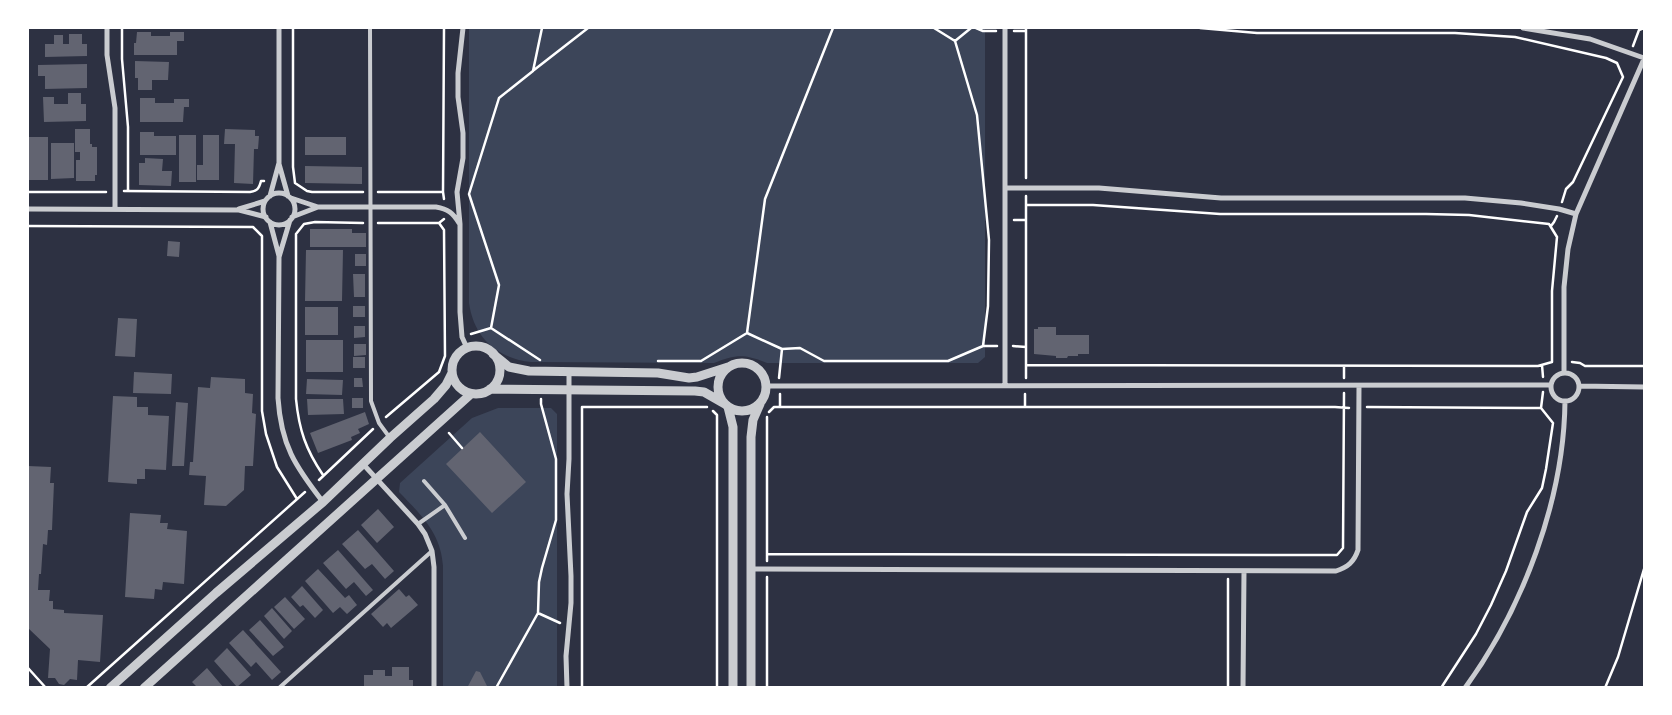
<svg xmlns="http://www.w3.org/2000/svg" width="1672" height="715" font-family="'Asap Condensed',sans-serif">
<style>
.green{fill:#3c4559}
.building{fill:#626471}
.lines{fill:none;stroke-linecap:round;stroke-linejoin:round}
.path{stroke:#fff;stroke-width:2.5}
.service{stroke:#caccd0;stroke-width:4}
.minor{stroke:#caccd0;stroke-width:5}
.tertiary{stroke:#caccd0;stroke-width:9}
</style>
<rect width="100%" height="100%" fill="#2d3142"/>
<!-- green -->
<path class="green" d="M469,28h516v329l-7,6h-211c-22,-9 -31,-9 -53,0l-183,-1c-34,-4 -57,-24 -62,-59z
M498,408h53l6,6v273h-114v-121c-2,-33 -22,-51 -44,-74l1,-9 72,-65z"/>
<!-- building -->
<path class="building" d="M137,32h14v4h19v-4h14v9h-7v14h-43v-12h2z
M69,34h13v10h5v12l-42,1v-13h9v-9h9v9h6z
M135,61l34,1 -1,18h-16v10h-14v-12h-3z
M87,64v24l-42,1v-13h-7v-11z
M68,93h13v11h5v17l-42,1 -1,-25h11v7h14z
M140,98h15v5h19v-4h15v8h-5l-1,15h-43z
M75,129h15v15h2v3h5v28h-2v6h-19v-21h4v-8h-5z
M225,129l30,1v6h4l-1,13h-4l-1,35 -19,-1 1,-39h-11z
M140,132h14v4h22v19h-36z
M179,135h17v47h-17z
M203,135h16v45h-22v-15h6z
M29,137h19v43h-20z
M305,137h41v18h-41z
M51,143h23v35l-23,1z
M145,158l18,1 -1,12h10l-1,15 -32,-1v-22h6z
M305,166l57,1v17l-57,-1z
M310,229h42v4h14v14h-56z
M168,241l12,1 -1,15 -12,-1z
M306,250h37l-1,51h-37z
M355,254h11v12h-11z
M353,274h12v23h-11z
M353,306h12v11h-12z
M305,307h33v28h-33z
M118,318l19,1 -2,38 -20,-1z
M354,326h11v11l-11,1z
M1038,327h18v8h33v19h-11v2h-10l-1,2h-11v-2l-22,-2v-25h4z
M306,340h37v32h-37z
M354,344h12v11l-12,1z
M353,357h12v11h-12z
M134,372l38,2 -1,20 -38,-1z
M211,377l34,2v14l8,1 -1,19 4,1 -3,52h-8l-1,24 -18,16 -22,-1 2,-29 -17,-1 1,-13h3l5,-75 12,1z
M354,378h8l1,9h-9z
M307,379l36,1 -1,15 -36,-1z
M113,396l24,1v10h11v8l21,1 -3,54 -21,-1v10h-8v5l-29,-2z
M352,398h11v10h-11z
M307,399h36l1,15 -36,1z
M176,402l12,1 -4,63h-12z
M365,412l4,12 -11,5 2,4 -9,4 1,3 -34,13 -8,-20z
M480,432l46,50 -34,31 -46,-49z
M28,466l23,1 -1,16h4l-2,47h-4l-1,15 -4,-1 -2,30h-2l-1,16h12l-1,11h4v8l11,1v3l39,2 -3,47 -22,-2 -1,20 -7,-1 -6,6 -5,-1 -4,-6h-7l2,-29 -22,-21z
M378,509l16,18 -17,16 -16,-18z
M130,513l31,2 -1,8h8l-1,6 20,2 -3,53 -21,-2 -1,8 -7,-1 -1,10 -29,-2z
M358,530l36,41 -9,8 -13,-15 -7,5 -23,-25z
M338,550l35,40 -7,6 -12,-14 -8,7 -23,-26z
M318,569l27,29 4,-3 8,10 -10,9 -7,-7 -7,6 -28,-32z
M302,586l21,24 -8,8 -12,-13 -3,2 -9,-10z
M399,589l7,8 3,-2 9,10 -27,23 -4,-5 -4,4 -12,-13z
M285,597l20,22 -11,10 -20,-22z
M272,608l20,23 -8,8 -20,-23z
M260,620l24,27 -11,9 -24,-26z
M243,630l38,42 -9,8 -16,-18 -5,5 -22,-24z
M227,648l24,27 -14,12 -23,-26z
M392,667h17v13h4v8h-49v-13h9v-5h12v6h7z
M207,668l17,20h-26l-6,-6z
M476,671l4,1 8,16h-21z"/>
<g class="lines">
<!-- path -->
<path class="path" d="M122,28v31l6,68v64
M293,28v139l2,16 12,8 5,1h51
M934,28l21,13
M971,28l-16,13 22,74 12,125 -1,66 -5,40
M976,28l7,3h13
M1026,28v150
M1200,28l57,5h198l60,4 91,21 11,5 6,14 -50,105 -7,7 -4,13
M1014,31h12
M1633,46l6,-16 5,-2
M534,70l54,-42
M124,191l126,1c7,-1 9,-3 11,-11h3
M28,192h78
M378,192h65l1,7
M443,192l1,-164
M1026,205h67l127,9h206l43,1 80,9 8,13 -5,54v71l-14,4 -512,-1
M1014,220h12
M378,223h61l5,-4
M28,226l225,1 9,9v175l4,23 11,33 20,32
M1551,226l3,-4 3,-6
M491,328l8,-43 -30,-91 30,-96 34,-27 9,-43
M747,333l18,-134 68,-171
M471,334l20,-6 49,32
M1013,346l13,1
M658,361h43l46,-28 35,16 18,-1 24,13h124l35,-15h14
M1572,362l8,1 5,3h59
M1542,365l1,12
M1344,366v12
M779,378l3,-29
M1026,378v-182
M780,394v13
M1025,394v13
M1367,407l174,1 12,15 -7,46 -4,19 -15,24 -21,59 -15,34 -15,29 -35,54
M1541,408l2,-16
M713,411l4,4v273
M769,412l5,-5h561l14,1
M386,417l53,-45 6,-16 -1,-126 -5,-7
M767,417v144
M449,433l13,15
M323,475c-17,-25 -24,-45 -27,-76v-165l8,-10 11,-2 48,1
M319,480l54,-51
M767,554l570,1 6,-7 1,-155
M767,577v111
M1228,579v109
M538,613l22,10
M28,668l18,20
M86,688l219,-196
M496,688l42,-75 1,-31 3,-14 14,-48v-61l-15,-55v-5
M582,688v-281h125
M1605,688l13,-31 26,-88"/>
<!-- service -->
<path class="service" d="M370,28l1,373 8,22 11,15
M424,481l21,24
M418,524l27,-19 20,33
M279,688l153,-137"/>
<!-- minor -->
<path class="minor" d="M107,28v27l8,53v101
M463,28l-5,45v24l5,36v25l-6,34 3,32v88l2,25 5,11
M1005,28v358
M1523,28l67,11 54,19
M279,164l9,32
M1005,188h94l122,10h244l56,5 38,6 17,5
M263 209a16 16 0 1 1 32 0a16 16 0 1 1-32 0Z
M270,196l9,-33v-135
M291,198l27,9h118c12,2 17,6 23,16
M28,209l211,1 27,7
M239,209l26,-8
M292,217l26,-10
M290,220l-11,37 -1,141c3,47 17,68 45,104
M270,222l9,34
M1551 387a14 14 0 1 1 28 0a14 14 0 1 1-28 0Z
M1564,373v-86l4,-38 8,-35 68,-155
M767,386l784,-1
M1579,386l65,1
M363,464l55,60 7,10 7,17 2,16v121
M751,569l585,2c12,-4 18,-9 22,-21l1,-164
M567,688l-1,-32 5,-53v-27l-4,-82 2,-35v-87
M1243,688l1,-117
M1465,688c58,-80 99,-188 100,-287"/>
<!-- tertiary -->
<path class="tertiary" d="M452 370a24 24 0 1 1 48 0a24 24 0 1 1-48 0Z
M493,354l16,13 20,4 129,2 31,5 8,-1 31,-10
M718 387a24 24 0 1 1 48 0a24 24 0 1 1-48 0Z
M490,389l205,2 9,1 21,12
M728,407l5,20v261
M110,688l106,-95 107,-91 67,-64 44,-39 12,-14 6,-12
M144,688l327,-294
M751,688v-251l2,-17 7,-16"/>
</g>
<!-- border -->
<rect width="1672" height="715" fill="none" stroke="#ffffff" stroke-width="58"/>
</svg>
